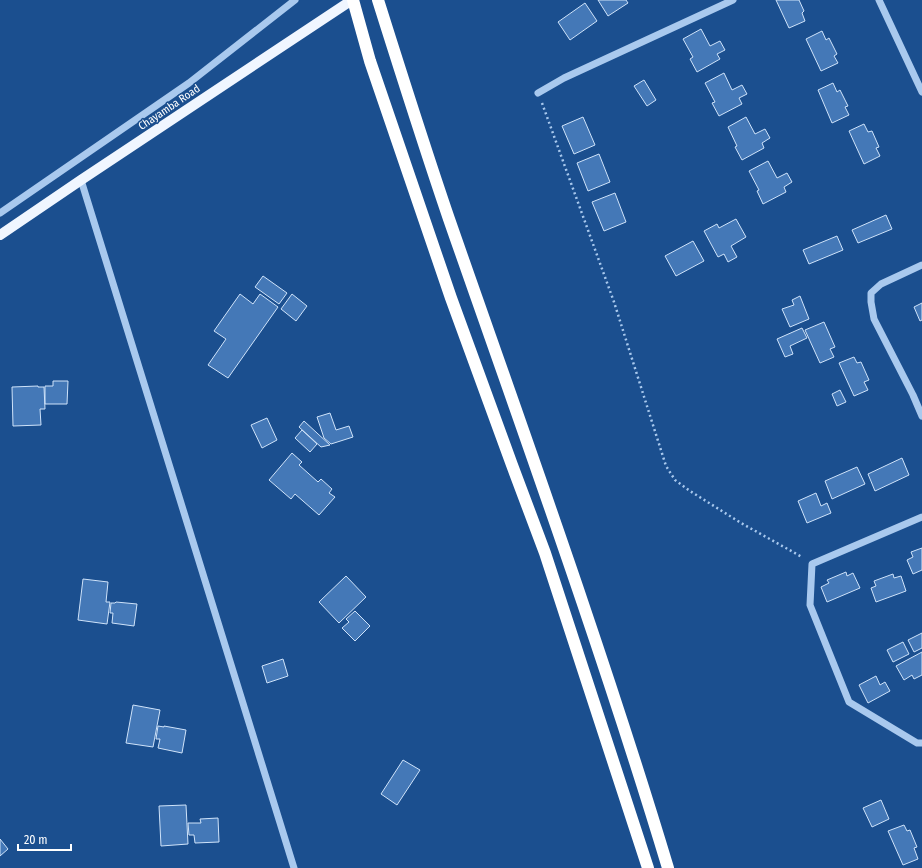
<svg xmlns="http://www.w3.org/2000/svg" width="922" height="868" font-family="'Fira Sans Condensed',sans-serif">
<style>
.building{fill:#4478b7;stroke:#cfe3fa}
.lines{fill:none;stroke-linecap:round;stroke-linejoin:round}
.path{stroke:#a9c9ee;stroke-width:2.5;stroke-dasharray:2 3;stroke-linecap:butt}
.minor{stroke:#a9c9ee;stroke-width:7}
.major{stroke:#f0f6ff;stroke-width:10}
.highway{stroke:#fff;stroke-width:12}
.labels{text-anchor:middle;stroke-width:3;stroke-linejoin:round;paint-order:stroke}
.street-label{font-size:11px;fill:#fff;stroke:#1b4f8f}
</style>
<rect width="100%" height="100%" fill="#1b4f8f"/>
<!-- building -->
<path class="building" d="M598,0h28l2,3 -20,13z
M776,0h23l5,11 -2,2 3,8 -16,7z
M585,3l12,18 -27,19 -12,-18z
M701,29l9,17 10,-5 5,9 -8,4 3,5 -23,13 -7,-13 3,-2 -10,-18z
M822,31l4,9 3,-2 8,16 -3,2 4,7 -17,8 -15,-32z
M724,73l8,17 10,-5 5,9 -8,4 3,6 -23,12 -7,-13 3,-1 -10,-19z
M644,80l12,20 -9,6 -13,-20z
M833,83l4,9 3,-2 8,16 -3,1 4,8 -17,8 -14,-33z
M583,117l12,28 -21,9 -12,-28z
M746,117l9,17 10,-5 5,9 -8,5 2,5 -22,12 -7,-13 2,-1 -9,-19z
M864,124l4,8 4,-1 7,16 -3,1 4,8 -16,8 -15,-33z
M599,154l11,28 -22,9 -11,-28z
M768,161l9,17 10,-5 5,9 -8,5 2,5 -23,12 -6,-13 2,-1 -10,-19z
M615,193l11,29 -22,9 -12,-29z
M886,215l6,14 -34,14 -6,-13z
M736,219l10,18 -15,9 6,11 -9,5 -4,-8 -6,3 -14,-26 13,-7 2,4z
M837,236l6,14 -34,14 -6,-14z
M693,241l11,20 -28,15 -11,-20z
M263,276l24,17 -8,11 -24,-17z
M240,294l13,10 7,-10 18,13 -50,71 -20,-13 18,-26 -12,-8z
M292,294l15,12 -11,15 -15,-12z
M800,296l9,23 -19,8 -8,-18 12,-4 -2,-5z
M922,303v17l-2,1 -6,-14z
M824,322l11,25 -5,2 4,8 -14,6 -15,-33z
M802,328l5,10 -17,8 3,8 -8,3 -8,-18z
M854,357l3,6 4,-1 8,18 -5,2 4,8 -14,6 -15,-33z
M53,381h15l-1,23h-22v-18h8z
M38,386v1h6l1,22h-5l1,16 -28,1 -1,-39z
M840,390l6,12 -9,4 -5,-12z
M330,413l6,17 13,-4 4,11 -22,7 -7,-6 -7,-21z
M267,418l10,22 -15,8 -11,-23z
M304,421l26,24 -9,2 -22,-20z
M302,430l15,14 -7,8 -15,-14z
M292,453l10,9 -3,3 19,17 3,-3 11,10 -3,4 6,4 -16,18 -24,-21 -4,5 -22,-19z
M902,458l7,17 -34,16 -7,-17z
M857,467l8,17 -33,15 -7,-18z
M816,493l5,13 6,-3 4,10 -24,10 -9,-22z
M922,548v22l-9,4 -6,-14 6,-3 -2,-5z
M846,572l1,4 6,-3 7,15 -33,14 -6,-15 8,-4 -2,-3z
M893,574l1,4 7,-2 5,15 -30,11 -5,-14 5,-2 -2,-5z
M346,576l20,21 -27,26 -20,-21z
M83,579l25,3 -2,20h4l-3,22 -29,-4z
M116,602l21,2 -3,22 -22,-3 1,-10h-3l1,-10h4z
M355,611l15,15 -15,15 -13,-13 7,-6 -3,-3z
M922,633v15l-8,4 -6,-12z
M903,642l6,12 -16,8 -6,-12z
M922,652v23l-8,4 -2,-4 -8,5 -8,-14z
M283,659l5,17 -21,7 -5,-17z
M876,676l4,9 5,-3 5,9 -22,12 -9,-18z
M133,705l27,5 -7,37 -27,-4z
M158,726l6,1v-1l22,4 -4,23 -24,-5 2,-9h-4z
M403,760l17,10 -23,35 -16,-11z
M881,800l8,19 -17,8 -9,-19z
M186,805l2,39 -27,2 -2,-40z
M218,818l1,24 -24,1 -1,-8h-5l-1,-12h13l-1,-4z
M904,825l3,6 3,-1 7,17 -3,1 4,11 -15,6 -15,-34z
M0,839l8,10 -8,7z"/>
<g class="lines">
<!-- path -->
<path class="path" d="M542,103l72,199 52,164 9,14 15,11 51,32 61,34"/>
<!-- minor -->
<path class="minor" d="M879,0l43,92
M538,93l26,-15 169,-78
M81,180l213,688
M0,213l189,-130 106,-83
M922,265l-41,19 -10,9v9l3,17 39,76 9,21
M922,517l-110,47 -2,41 39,97 68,41h5"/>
<!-- major -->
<path class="major" d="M0,235l81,-55 271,-180"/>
<!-- highway -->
<path class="highway" d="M353,0l17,61 81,237 61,167 33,88 103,315
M378,0c23,73 46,146 71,219 75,215 153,430 219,649"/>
</g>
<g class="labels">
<!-- street labels -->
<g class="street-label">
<text transform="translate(169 107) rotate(-34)" y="4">Chayamba Road</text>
</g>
</g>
<!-- scale -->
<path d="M18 844v6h53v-6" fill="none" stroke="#ffffff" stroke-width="2"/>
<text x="24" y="844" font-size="12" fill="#ffffff" stroke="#1b4f8f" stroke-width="3" paint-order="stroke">20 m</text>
</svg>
